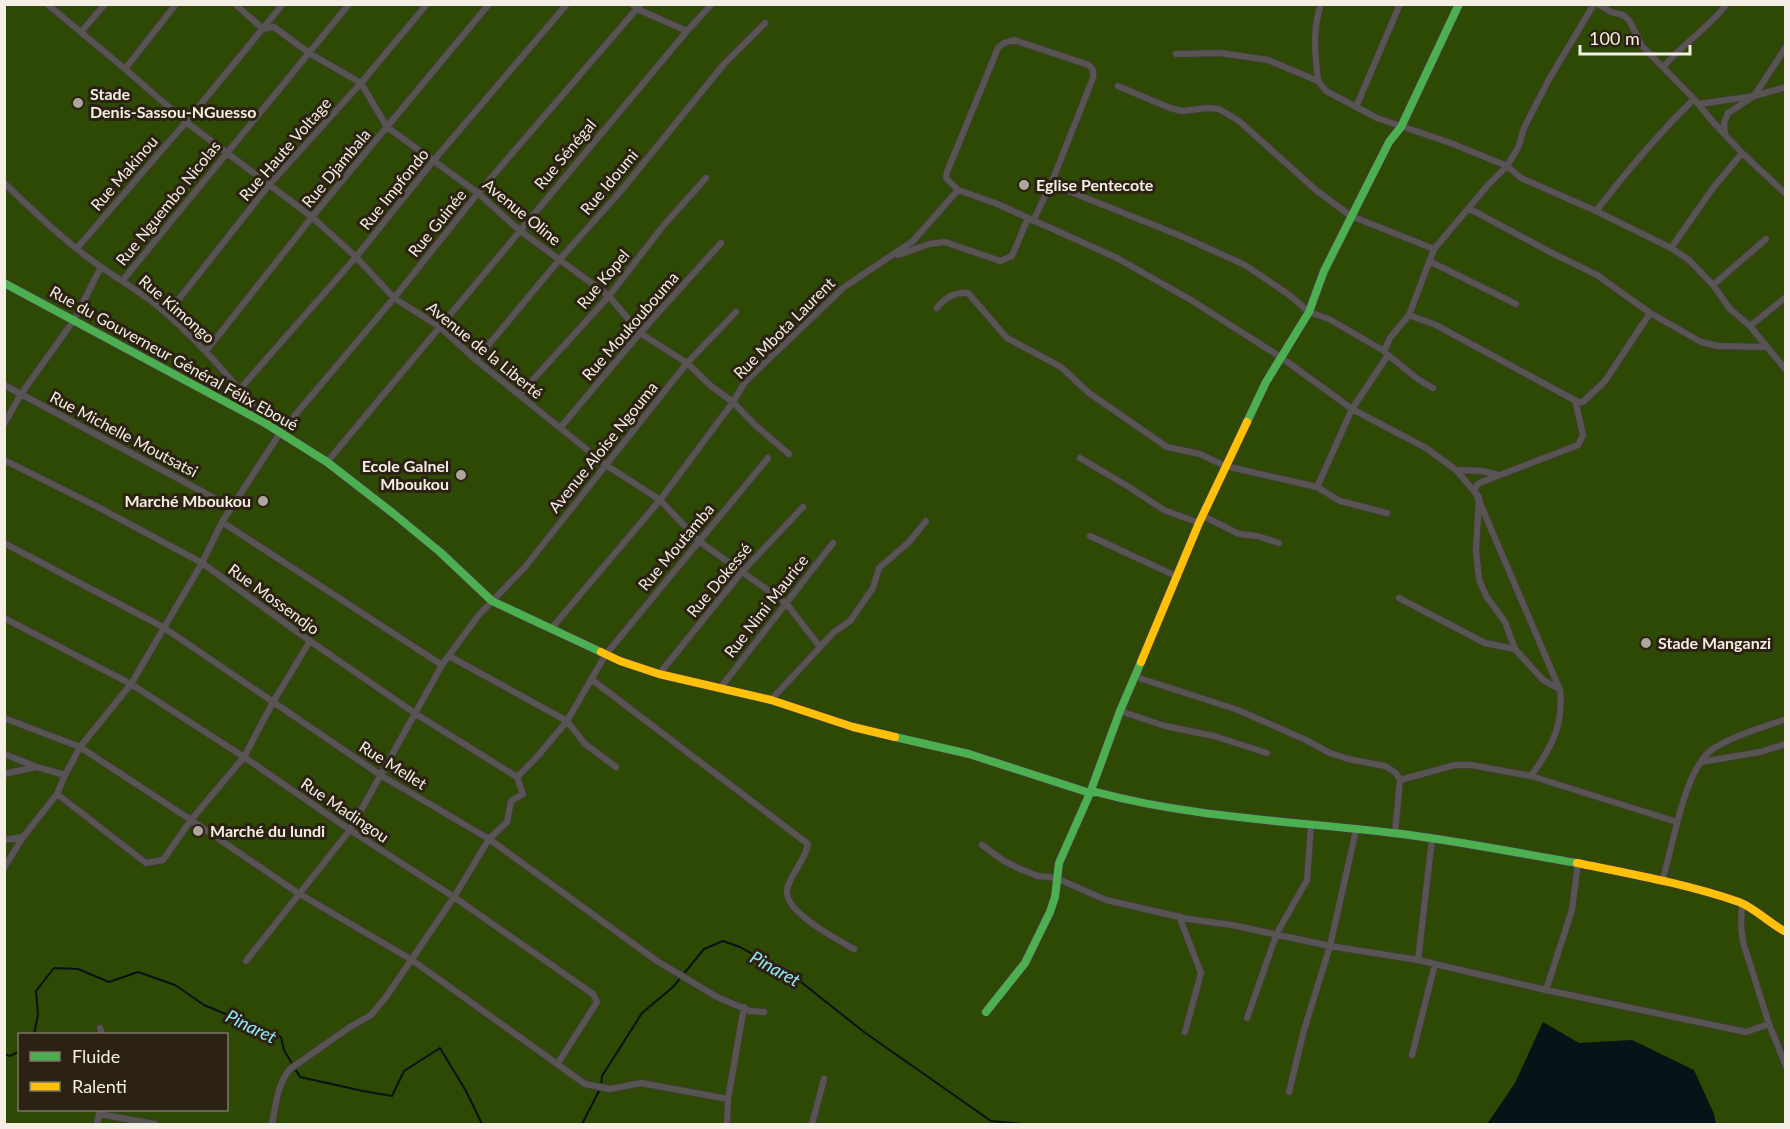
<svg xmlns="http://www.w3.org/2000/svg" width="1790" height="1129" font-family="Lato,sans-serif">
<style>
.green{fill:#2d4903;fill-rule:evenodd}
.water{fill:#071316}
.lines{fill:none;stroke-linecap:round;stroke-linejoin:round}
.stream{stroke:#071316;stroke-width:2}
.street-casing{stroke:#423d36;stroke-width:8}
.fast-casing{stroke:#423d36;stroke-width:10}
.slow-casing{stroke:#423d36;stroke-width:10}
.street{stroke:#585453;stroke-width:6}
.fast{stroke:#4caf50;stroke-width:8}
.slow{stroke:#ffc107;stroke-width:8}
.poi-dot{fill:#aca69d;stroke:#2c2213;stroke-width:2}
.labels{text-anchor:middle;stroke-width:6;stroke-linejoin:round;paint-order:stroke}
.poi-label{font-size:16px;font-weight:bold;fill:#f4eee4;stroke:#2c2213;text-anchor:start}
.street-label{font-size:16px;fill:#f4eee4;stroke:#2c2213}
.water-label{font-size:18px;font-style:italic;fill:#93e8fd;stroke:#2c2213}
</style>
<rect width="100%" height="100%" fill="#262119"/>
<!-- green -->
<path class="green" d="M5,5h1780v1119h-1780zM20,1034h206v76h-206z"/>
<!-- water -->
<path class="water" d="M1543,1022l36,21 53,-3 62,30 20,44 2,10h-229l28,-41z"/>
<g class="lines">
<!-- stream -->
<path class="stream" d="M34,1034l4,-19 -2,-24 18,-23 24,1 31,13 29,-10 37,13 29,20 77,32 3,13 16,27 63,14 29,5 12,-25 36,-23 26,43 16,33
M4,1054l6,2 10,-5
M582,1124l19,-37 1,-11 40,-63 31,-26 31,-38 19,-8 17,6 56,31 68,54 127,89 33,3"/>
<defs>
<path id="street" d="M47,4l78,65 61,53 126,95 44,40 38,41 46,29 36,33 130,105 54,35 40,42 86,61 34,44
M235,4l28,25 11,-2 35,26 52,30 26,44 91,66 41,37 90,66 31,37 47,30 24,23 22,16 22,23 34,29
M632,4l5,5 50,22
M1598,4l13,8 12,3 6,5 13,26 52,53 19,23 29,31 44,41
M81,32l24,-28
M1176,54l45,-1 47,7 50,21 8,10 51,27 71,24 59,24 14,12 75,33 75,37 18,12 24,25 17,24 20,17 36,44
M1664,66c19,-22 44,-38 63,-62
M125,69l51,-65
M1318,81c-3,-27 -6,-51 3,-77
M1118,86l52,22 12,3 26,-3 11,1 20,12 78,70 34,25 83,33
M1699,104l55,-8 32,-9
M1356,107l44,-103
M1725,134l-1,-11 4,-10 26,-17 32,-49
M4,183c31,29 62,60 97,84 23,16 47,29 67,48 36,32 67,67 95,105
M1051,184l130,52 64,29 43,29 21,18 20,7 55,32
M958,190l37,13 122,55 74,42 91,58 70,51 74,39 30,22 23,27 -3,54 3,28 7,17 19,26 10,27
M1470,209l80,43 47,23 53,38 51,29 17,4 49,1
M1596,211c31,-40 62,-77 98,-112
M78,247l108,-125 97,-118
M1671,248l42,-60 29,-35
M898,255l31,-11 16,-2 55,19 12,-5 16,-38
M1429,261l87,43
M123,280l226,-276
M1713,285l53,-46
M937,308c8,-11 18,-16 31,-15l39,45 54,29 28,26 78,54 33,7 25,12 92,21 23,14 47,12
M167,314l102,-129 92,-102 66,-79
M1409,315l27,10 142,77h5l22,-21 45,-68
M1750,326l36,-29
M206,351l106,-134 177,-213
M1388,355l31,25 14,8
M476,360l84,-101 60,-67 104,-128 41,-41
M4,385l227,122
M240,389l116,-132 78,-97 133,-156
M519,395l90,-99 54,-70 43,-48
M4,424l17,-30 53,-74 27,-53
M560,428l80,-95 81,-90
M1080,458l49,29 35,23 35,13
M4,460l92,46 106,57 108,78 106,73 101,63
M327,462l360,-431 25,-27
M1456,470l26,1 17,4
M1317,487l35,-78 36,-54 -4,-4 6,-13 19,-23 25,-66 54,-64 19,-19 11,-18 6,-20 24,-47 46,-77
M1203,516l36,18 18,2 22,7
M222,522l220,143
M1090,536l88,41
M4,543l159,84 219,149 107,63 168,122 60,36 33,14 14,1
M1399,598l86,45 30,6 28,31 16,9
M4,618l127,66 113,73 106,73 104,67 139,97 4,8 -39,61
M551,629l109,-129 73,-98 12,-20 98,-94 70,-47 45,-51 -12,-12 1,-6 51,-124 6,-5 10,-3 75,25 4,5v8l-42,106 -18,37
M449,656l118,65 18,23 31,23
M659,674l82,-101 62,-66
M1136,677l102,33 68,30 24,13 18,6 37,7 11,7 4,7
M591,679l217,165c-3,17 -19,32 -21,46 -3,22 50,49 67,59
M721,687l112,-144
M771,700l63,-68 16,-11 23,-33 6,-20 30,-26 17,-21
M1120,711l45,15 49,10 53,17
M4,718l76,29 111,73 107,73 114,67 173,124 25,5 31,-6 87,16
M4,754l33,13 28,8
M1701,762l59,-10 26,-8
M4,774l32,-7
M1531,776c20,-28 33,-51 29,-86l-86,-201 5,-6 8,-3 91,-35 5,-10 -8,-35
M57,794l89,69 17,-3 28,-40 53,-63 29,-55 37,-61
M1395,833l5,-53 55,-15h16l60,11 146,46
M4,840l19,-3
M982,845l22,16 16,8 18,7 18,2 50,22 82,19 44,6 98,21 88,14 128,30 200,42 23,-8
M4,868l19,-31 34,-43 8,-19 15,-28 51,-63 71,-121 20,-41 58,-89 114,-135 84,-105 163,-189
M1662,881c11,-34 21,-106 47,-129 17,-14 55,-25 77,-33
M1742,903l-1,24 2,15 26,82 17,42
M1179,916l22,57 -16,59
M1418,960l14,-121
M246,961l104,-131 92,-165 36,-49 47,-49 162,-204 49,-51
M1546,990l26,-80 6,-47
M1247,1018l30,-85 30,-53 4,-55
M100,1028l2,6
M1412,1055l23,-91
M1289,1092l15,-62 26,-84 26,-116
M99,1114l56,10
M97,1124l3,-14
M272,1124c4,-20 5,-39 18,-55l60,-42 21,-12 15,-18 68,-100 35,-58 18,-17 4,-21 12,-7 -6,-17 20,-20 30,-36 39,-67 162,-196
M727,1124l1,-25 16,-92
M812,1124l12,-45"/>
<path id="fast" d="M4,283l261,140 62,39 67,52 46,38 52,49 109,51
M1247,422l19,-40 43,-70 15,-41 65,-129 12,-15 58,-123
M895,737l74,17 121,39 6,-1c97,26 197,29 297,41 62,7 123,20 184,30
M986,1012l39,-49 25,-51 5,-15 4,-34 31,-70 30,-82 21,-49"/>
<path id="slow" d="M601,652l19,9 39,13 112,26 82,27 42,10
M1141,662l58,-139 48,-101
M1577,863c54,11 110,21 162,39 16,6 31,22 47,30"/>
</defs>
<!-- street casing -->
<use href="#street" class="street-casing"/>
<!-- fast casing -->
<use href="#fast" class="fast-casing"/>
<!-- slow casing -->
<use href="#slow" class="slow-casing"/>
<!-- street -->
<use href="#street" class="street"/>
<!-- fast -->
<use href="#fast" class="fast"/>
<!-- slow -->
<use href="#slow" class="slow"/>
</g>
<!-- markers -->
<g class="poi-dot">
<circle cx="78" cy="103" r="6"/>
<circle cx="1024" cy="185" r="6"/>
<circle cx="461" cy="475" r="6"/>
<circle cx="263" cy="501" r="6"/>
<circle cx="1646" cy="643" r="6"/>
<circle cx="198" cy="831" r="6"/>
</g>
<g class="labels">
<!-- poi labels -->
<g class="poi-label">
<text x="90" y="100">Stade<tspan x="90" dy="18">Denis-Sassou-NGuesso</tspan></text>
<text x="1036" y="191">Eglise Pentecote</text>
<text x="449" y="472" text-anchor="end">Ecole Galnel<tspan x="449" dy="18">Mboukou</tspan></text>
<text x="251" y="507" text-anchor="end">Marché Mboukou</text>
<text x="1658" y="649">Stade Manganzi</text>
<text x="210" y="837">Marché du lundi</text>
</g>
<!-- street labels -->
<g class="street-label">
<text transform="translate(285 149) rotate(-49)" y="6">Rue Haute Voltage</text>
<text transform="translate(565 154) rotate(-50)" y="6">Rue Sénégal</text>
<text transform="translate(336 168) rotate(-50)" y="6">Rue Djambala</text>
<text transform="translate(124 173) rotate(-49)" y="6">Rue Makinou</text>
<text transform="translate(609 182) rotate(-50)" y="6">Rue Idoumi</text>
<text transform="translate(394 189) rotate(-51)" y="6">Rue Impfondo</text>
<text transform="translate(168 203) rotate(-51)" y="6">Rue Nguembo Nicolas</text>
<text transform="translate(522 212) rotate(39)" y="6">Avenue Oline</text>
<text transform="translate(437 223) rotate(-51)" y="6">Rue Guinée</text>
<text transform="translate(603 279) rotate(-50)" y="6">Rue Kopel</text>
<text transform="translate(177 309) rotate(41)" y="6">Rue Kimongo</text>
<text transform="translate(630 326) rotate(-49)" y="6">Rue Moukoubouma</text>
<text transform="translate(784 328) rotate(-45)" y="6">Rue Mbota Laurent</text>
<text transform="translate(485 350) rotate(39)" y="6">Avenue de la Liberté</text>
<text transform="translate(174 358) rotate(29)" y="6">Rue du Gouverneur Général Félix Eboué</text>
<text transform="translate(124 434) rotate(28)" y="6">Rue Michelle Moutsatsi</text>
<text transform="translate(603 447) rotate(-51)" y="6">Avenue Aloise Ngouma</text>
<text transform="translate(676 547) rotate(-50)" y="6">Rue Moutamba</text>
<text transform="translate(719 580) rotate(-50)" y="6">Rue Dokessé</text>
<text transform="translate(274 599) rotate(36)" y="6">Rue Mossendjo</text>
<text transform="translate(766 606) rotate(-52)" y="6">Rue Nimi Maurice</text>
<text transform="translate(393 765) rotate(32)" y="6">Rue Mellet</text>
<text transform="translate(345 810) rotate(34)" y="6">Rue Madingou</text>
</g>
<!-- water labels -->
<g class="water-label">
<text transform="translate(775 969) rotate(29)" y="6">Pinaret</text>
<text transform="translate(251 1027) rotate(26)" y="6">Pinaret</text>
</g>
</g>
<!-- border -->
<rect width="1790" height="1129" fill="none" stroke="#f4eee4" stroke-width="12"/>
<!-- legend -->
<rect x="18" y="1033" width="210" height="78" fill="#2c2213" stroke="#7c7467" stroke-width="1.5"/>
<rect x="30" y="1052" width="30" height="9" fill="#4caf50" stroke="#7c7467" stroke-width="1.5"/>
<text x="72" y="1063" font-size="18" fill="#f4eee4">Fluide</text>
<rect x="30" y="1082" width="30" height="9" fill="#ffc107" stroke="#7c7467" stroke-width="1.5"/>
<text x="72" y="1093" font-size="18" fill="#f4eee4">Ralenti</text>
<!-- scale -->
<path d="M1580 45v9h110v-9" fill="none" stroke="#f4eee4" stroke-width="3"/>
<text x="1589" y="45" font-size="18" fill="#f4eee4" stroke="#2c2213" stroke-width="4.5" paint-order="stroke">100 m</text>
</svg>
